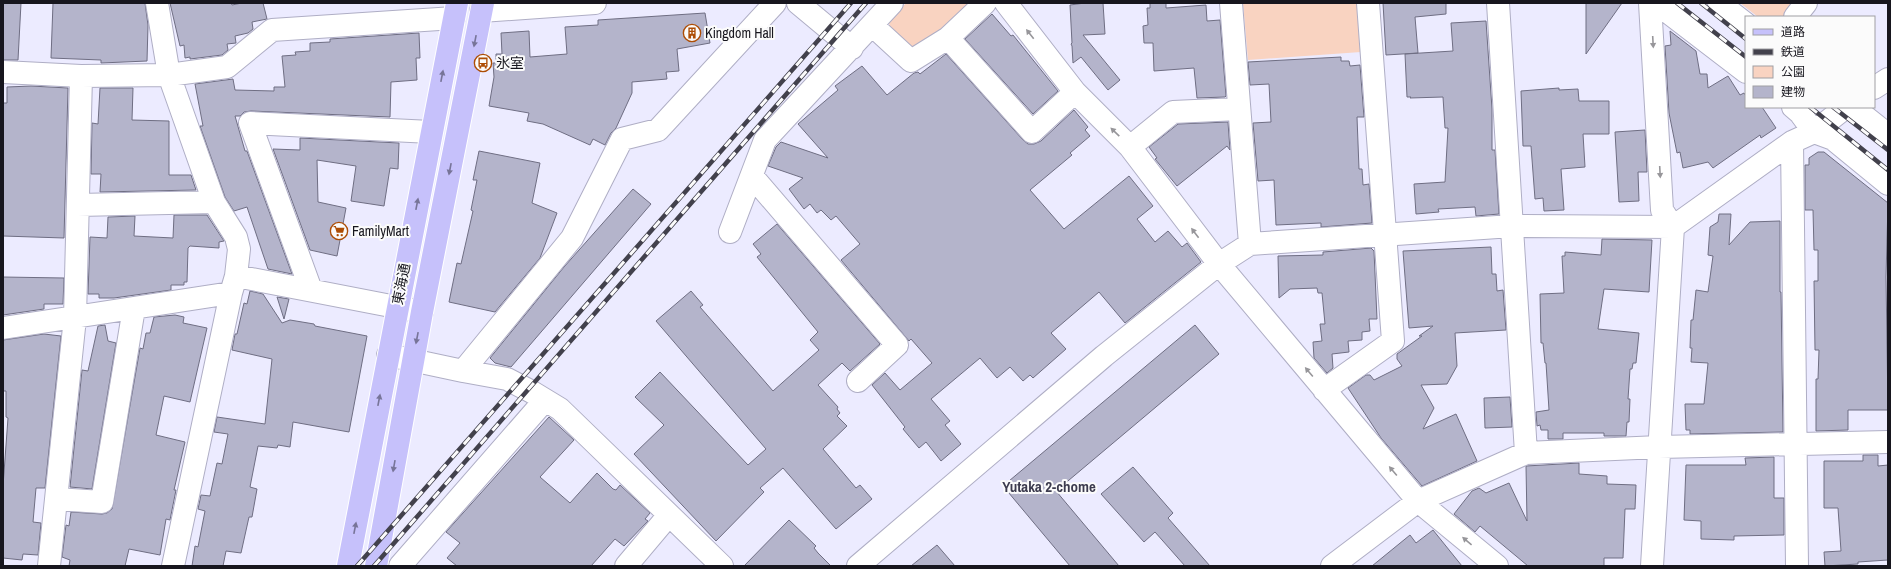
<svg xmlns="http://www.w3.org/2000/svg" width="1891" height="569" font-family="'Archivo Narrow','Noto Sans JP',sans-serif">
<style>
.green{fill:#f9d3c1}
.building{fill:#b4b4cb;stroke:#6f6e83}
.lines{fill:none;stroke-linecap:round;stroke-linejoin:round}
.minor-casing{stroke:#afaec5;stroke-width:24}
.major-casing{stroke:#fff;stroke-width:24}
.minor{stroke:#fff;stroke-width:22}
.major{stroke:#c6c1fb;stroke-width:22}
.rail-casing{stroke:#42414c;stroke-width:4.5}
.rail{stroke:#fbfbfb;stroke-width:3;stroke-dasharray:9;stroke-linecap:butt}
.oneway{fill:#97969a}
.oneway2{fill:#777498}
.labels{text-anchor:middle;stroke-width:4;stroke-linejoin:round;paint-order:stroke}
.poi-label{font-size:14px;fill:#17161e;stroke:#fbfbfb;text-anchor:start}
.street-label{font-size:14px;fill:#17161e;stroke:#fbfbfb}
.neighbourhood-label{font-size:15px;font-weight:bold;fill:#3c3b4e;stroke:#fbfbfb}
</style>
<rect width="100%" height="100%" fill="#ecebff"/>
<!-- green -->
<path class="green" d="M906,3h68l-58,48 -26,-21 -1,-8z
M1243,3h115l3,49 -113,8z
M1740,3h59l-11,14h-30z"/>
<!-- building -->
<path class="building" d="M3,3h18l-3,57h-15z
M53,3h92l3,22 -1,36 -46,2v-3l-50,-2z
M170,3h61l1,2 10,-2h21l4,16 -15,3 1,7 -5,4 -13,3 1,7 -9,1 1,6 -6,5 -32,4v-2l-5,1 -1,-13 -4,1z
M1085,3h18l2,31 -22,1 37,45 -12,10 -27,-33 -8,6 -1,-17 -1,-2 1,-1 -2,-38z
M1150,3h16v5l40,-3 1,16 13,-1 6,76 -1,1 -28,1 -3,-30 -40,3 -1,-28h-9l-1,-17 5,-1 -1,-17h3z
M1383,3h63v11l-31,3 3,36 -32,2z
M1586,3h36l-36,51z
M705,13l5,30 -33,6 2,22 -13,1 1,7 -35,3v11l-16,35 -5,5 -6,12 -12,-6 -3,6 -47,-21 -16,-3 2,-8 -40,-7 5,-29 -1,-14h3v-9h6l-1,-21 28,-2 1,26 37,-3 -2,-27 33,-2v-5z
M992,14l19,22 2,-1 45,56 -25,23 -68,-75z
M1486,21l6,88v41h3l4,64 -23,2 -1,-9 -37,2 1,3 -23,2 -2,-30 31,-2 3,-54h-3l-2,-31 -33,1 1,-1h-4l-2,-43 48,-3 -2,-28z
M1670,31l26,20 4,23h7l1,14 20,-12 12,19 4,-2 2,3v11h16l14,21 -15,10 -1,-3 -47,33 -5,-6 -25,6 -3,-16 -3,1 -8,-40 -4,-67 6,-1z
M419,33l1,25h-4l1,22 -26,2 -1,35 -139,-6 -7,1 -4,4h-5l10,35h2l45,123 -24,-5 -21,-62 -13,4 -9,-14 -25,-71h3l-8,-42 38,-5 2,11 39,1v-4h11l-3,-31 14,-1 -1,-3 15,-1v-8l20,-1v-3z
M946,54l77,86 5,4h6l7,-3 33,-31 14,17 -3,3 5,6 -20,17 2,2 -42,35 34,39 65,-53 24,30 -16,13 18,23 13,-11 14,16 5,-4 14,19 -76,61 -26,-31 -48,41 15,16 -33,29 -3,-3 -7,6 -13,-14 -13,11 -17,-20 -49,41 19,22 -5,4 16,19 -20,17 -15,-19 -7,6 -16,-19 2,-2 -33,-42 13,-12 15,17 32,-27 -21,-24 -2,2 -68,-81 19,-16 -24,-28 -5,4 -10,-10 -4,3 -7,-9 -6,5 -15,-20 14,-11 -35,-12 8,-19 5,-5 47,16 -30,-34 40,-34 -3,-4 27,-20 25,29 27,-22 4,-1 2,2z
M1341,57v4h8l1,5 10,-1 4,52h-7l2,52h3l1,16 6,-1 3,39 -51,4v-4l-45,2 -2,-45 -16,1 -5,-58 18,-1 -2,-38 -19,1 -2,-23z
M31,86l37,2 -4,150 -61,-2v-133h4v-16z
M100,88h33l-1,32 37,1v54h22l5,15 -96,2 1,-18h-10l1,-51 6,1z
M1559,88v2l19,-1 1,12h30v33h-26l2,33 -24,2 3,41 -20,1 -1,-13 -8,1 -4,-53h-8l-2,-55z
M1228,122l2,28 -3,-4 -50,40 -22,-27 2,-1 -8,-11 29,-23z
M1645,130l2,42h-9l1,29 -20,1 -4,-70z
M300,138l99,5 -1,26 -8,-1 -6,38 -33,-5 5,-35 -39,-6 1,42 28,6 -9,48 -27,-6 -37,-101 27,1z
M479,151l61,12 -8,40 25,10 -17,45 -45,54 -46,-10 8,-39 4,1 12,-53 -2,-1 6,-30h-4z
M1818,152h6l64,51 -2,74 2,133h-40v20l-32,1v-52h2l1,-29h-4l-1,-69h4v-31h-4l-1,-40h-8v-45h4v-7z
M633,189l18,15 -140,163 -16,-4 -5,-5 74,-91z
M1719,214h12l-2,31 21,-23 30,-1v71h1l2,140 -93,2v-4h-4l-1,-26h19l4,-41 -17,-1 1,-14h-2l1,-28h2l3,-30 12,2 5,-36 -5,-1 2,-28 8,-5z
M174,215h33l17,26 -5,1v6l-29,-2 -2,2 -1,34h-3v3h-13v5l-57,8h-15v-4h-11l2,-57 17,1 1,-21 27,-1 -1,20 39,2z
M777,224l103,120 -30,27 -8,-8 -24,22 20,22 -1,2 3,4 -3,3 10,10 -24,23 33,39 4,-3 12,14 -36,30 -53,-61 -23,20 4,4 -48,49 -82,-87 30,-29 -29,-28 25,-25 88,93 18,-16 -110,-128 35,-30 12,14 -3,2 73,84 46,-41 -9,-10 8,-8 -61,-75 4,-3 -8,-10z
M1602,239l50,1 -3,52 -45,-3 -6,40 41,4 -3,30h-3l-1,6h-2l-2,30h2l-1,23h-2l-1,14h-22v-3h-41v6h-15v-9h-7l-1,-5 -3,1 -1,-14 13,-2 -3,-47h-1l-2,-20h-2l-1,-49 24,-1 -2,-37h3v-4l36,3z
M1491,247l1,27h4l1,17 6,-1 3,40 -51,3 2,33 -10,18 -26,1 13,23 -11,21 33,-15 21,47 -55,25 -41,-48 -33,-50 18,-13h4l4,5 28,-14 -5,-7v-5l25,-18h-3l14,-10 -24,2 -6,-77z
M1371,248l3,3 3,68h-8l1,12 -8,1v8l-14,1 1,11 -17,2 1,14 -6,5 -13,-15 -1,-16 9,-1 -2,-17h5l-3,-31h-4l-1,-5 -27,1 -11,9 -1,-42 45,-1v-3z
M3,277l61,1 -1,26h-19v5l-41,6z
M250,291l13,3 19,29 8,-3 24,4 1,2 52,10 -18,96 -56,-10 -3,25 -12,-2 -1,3 -19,-2 -8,41 7,2 -5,28h-3l-8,36 -15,-2 -3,15h-31l3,-20 3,1 7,-36 -7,-2 3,-14 9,1 7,-33 5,1 6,-30 -14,-2 3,-15 48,7 7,-65 -40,-9 3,-16h2l7,-31 3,1z
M277,297l12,2 -5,20z
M175,315l9,2 -1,6 24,5 -17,74 -26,-6 -8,39 29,7 -11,48h2l-6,30 -4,-1 -6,36 -31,-6 -4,17h-56l1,-6 -8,-3 4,-32 3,1 2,-14 31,2 5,-1 5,-4 28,-161 3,1 3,-16h4l4,-16z
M105,325l3,16 8,2 -24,146 -22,-2 12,-117 6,1 10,-45z
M1195,325l24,29 -163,137 63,75h-49l-67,-80z
M44,334l17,2 -16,152h-9l-3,34 8,1 -3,32 -15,-1 -1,6 -19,-2v-72l5,-68 -2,-1v-26h-3v-51z
M1510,397l2,30 -27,1 -1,-30z
M549,417l25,23 -34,37 30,26 27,-30 16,16 3,1 4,-5 30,28 -5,6 3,2 -24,25 -9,-7 -24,27h-134l-10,-8 13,-15 -14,-11z
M1863,455h15v11l10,-1v95l-30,2v2l-33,2 -1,-14 17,-1 -3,-43h-14v-47h39z
M1774,457v41h10v37l-50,1v4l-33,-1v-18l-17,-1 2,-55h60l-1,-7z
M1579,463v11l28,2v8l29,1 -1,24h-10l-2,49h-19v8h-76l-48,-40 -5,6 -21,-18 18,-23 7,-3 7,5 23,-10 18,38 -1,-55z
M1133,467l40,46 -5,5 42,48h-25l-30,-34 -11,10 -43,-48z
M789,520l27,26 -2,2 4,5 13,13h-87z
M1433,530l29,36h-90l38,-31 6,8z
M937,545l18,21h-44z"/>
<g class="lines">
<defs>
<path id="minor" d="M157,3l12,72 45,127 22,35 3,12 -3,27 -5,17
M798,3l54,45
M1006,3l69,89 55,55 89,117 199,237 79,65
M1231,3l19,241
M1498,3l28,450
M1650,3l12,207 11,17
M1656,3l90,69
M1719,3l27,21
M481,11l114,-8
M1795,17l11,-14
M873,26l38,35 37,-23 37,-35
M948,38l84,94 43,-40
M3,72l78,4 88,-1 58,-8 45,-37 182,-12
M1874,88l14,-9
M1793,107l7,6 14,19 19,7 55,45
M1853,107l35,28
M1792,142l5,424
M1130,147l43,-35 66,-3
M752,176l145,169 -39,36
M78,205l136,-3
M730,232l35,-92 127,-137
M236,276l186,36
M311,290l-61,-167 181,9
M3,328l228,-35 -58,273
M388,355l75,16 109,-133 50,-99 36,-9 117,-127
M463,371l44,8 25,13 28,17 162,157
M1324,390l69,-49 -25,-338
M56,499l46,3 32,-194
M49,566l26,-248 6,-242
M400,566l145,-166
M626,566l43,-51
M858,566l246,-210 115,-92 31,-20 262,-18 161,1
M1332,566l86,-65 108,-48 133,-6 229,-5
M1652,566l21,-339 119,-85 22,-10 32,-25"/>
<path id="major" d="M348,566l109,-563
M376,566l46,-254 61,-309"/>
</defs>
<!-- minor casing -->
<use href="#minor" class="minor-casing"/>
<!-- major casing -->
<use href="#major" class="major-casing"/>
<!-- minor -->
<use href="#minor" class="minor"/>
<!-- major -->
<use href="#major" class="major"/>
<defs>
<path id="rail" d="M1677,3l69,54
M1701,3l45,36
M1810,107l78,63
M1833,107l55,43
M357,566l494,-563
M374,566l492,-563"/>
</defs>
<!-- rail casing -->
<use href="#rail" class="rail-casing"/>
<!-- rail -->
<use href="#rail" class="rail"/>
</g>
<!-- one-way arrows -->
<defs><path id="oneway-solid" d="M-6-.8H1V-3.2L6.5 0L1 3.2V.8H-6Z"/></defs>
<g class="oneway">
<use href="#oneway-solid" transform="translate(1030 34) rotate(-128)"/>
<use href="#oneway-solid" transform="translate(1653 42) rotate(87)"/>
<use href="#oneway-solid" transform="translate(1115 132) rotate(-136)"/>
<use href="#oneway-solid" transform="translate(1660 172) rotate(87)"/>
<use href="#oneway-solid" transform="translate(1195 233) rotate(-127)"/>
<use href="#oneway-solid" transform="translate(1309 372) rotate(-130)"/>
<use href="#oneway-solid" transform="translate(1393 471) rotate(-130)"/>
<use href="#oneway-solid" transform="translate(1467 541) rotate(-140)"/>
</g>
<g class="oneway2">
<use href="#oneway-solid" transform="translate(475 41) rotate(101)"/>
<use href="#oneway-solid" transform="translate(442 76) rotate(-79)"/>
<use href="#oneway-solid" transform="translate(450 169) rotate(101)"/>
<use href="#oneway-solid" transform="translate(417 204) rotate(-79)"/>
<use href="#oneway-solid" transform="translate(417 338) rotate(101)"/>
<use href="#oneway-solid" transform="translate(379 400) rotate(-79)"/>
<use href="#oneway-solid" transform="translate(394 466) rotate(100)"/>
<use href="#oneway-solid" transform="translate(355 528) rotate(-79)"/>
</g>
<!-- icons -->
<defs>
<symbol id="building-ring" viewBox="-11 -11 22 22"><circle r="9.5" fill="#fbfbfb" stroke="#ad4d05" stroke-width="1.5"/><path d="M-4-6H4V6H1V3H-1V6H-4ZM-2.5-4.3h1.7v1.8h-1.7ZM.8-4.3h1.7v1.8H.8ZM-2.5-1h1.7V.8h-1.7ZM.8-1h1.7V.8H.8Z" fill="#ad4d05"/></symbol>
<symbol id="bus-ring" viewBox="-11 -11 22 22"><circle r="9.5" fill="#fbfbfb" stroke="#ad4d05" stroke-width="1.5"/><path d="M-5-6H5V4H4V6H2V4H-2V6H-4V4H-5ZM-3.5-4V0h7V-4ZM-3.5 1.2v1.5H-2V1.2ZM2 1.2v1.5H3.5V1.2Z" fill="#ad4d05"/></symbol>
<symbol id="supermarket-ring" viewBox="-11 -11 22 22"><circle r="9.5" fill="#fbfbfb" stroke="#ad4d05" stroke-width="1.5"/><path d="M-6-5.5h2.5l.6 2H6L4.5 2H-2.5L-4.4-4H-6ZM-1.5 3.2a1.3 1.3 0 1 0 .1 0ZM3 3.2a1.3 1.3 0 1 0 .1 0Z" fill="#ad4d05"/></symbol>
</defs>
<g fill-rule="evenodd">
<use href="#building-ring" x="682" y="23" width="20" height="20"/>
<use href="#bus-ring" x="473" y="53" width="20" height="20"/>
<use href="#supermarket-ring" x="329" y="221" width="20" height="20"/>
</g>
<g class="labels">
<!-- poi labels -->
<g class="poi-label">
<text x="705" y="38">Kingdom Hall</text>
<text x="496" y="68">氷室</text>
<text x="352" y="236">FamilyMart</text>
</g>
<!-- street labels -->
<g class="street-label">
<text transform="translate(401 284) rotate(-79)" y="5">東海通</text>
</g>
<!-- neighbourhood labels -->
<g class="neighbourhood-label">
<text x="1049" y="492">Yutaka 2-chome</text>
</g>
</g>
<!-- border -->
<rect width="1891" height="569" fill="none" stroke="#17161e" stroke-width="8"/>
<!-- legend -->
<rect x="1745" y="16" width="130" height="92" fill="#fbfbfb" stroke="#a09fa3"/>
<rect x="1753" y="29" width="20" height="6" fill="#c6c1fb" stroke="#a09fa3"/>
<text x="1781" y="36" font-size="12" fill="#17161e">道路</text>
<rect x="1753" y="49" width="20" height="6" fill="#42414c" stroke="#a09fa3"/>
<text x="1781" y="56" font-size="12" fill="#17161e">鉄道</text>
<rect x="1753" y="66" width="20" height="12" fill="#f9d3c1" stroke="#a09fa3"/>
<text x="1781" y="76" font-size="12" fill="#17161e">公園</text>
<rect x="1753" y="86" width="20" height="12" fill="#b4b4cb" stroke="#a09fa3"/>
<text x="1781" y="96" font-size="12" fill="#17161e">建物</text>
</svg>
